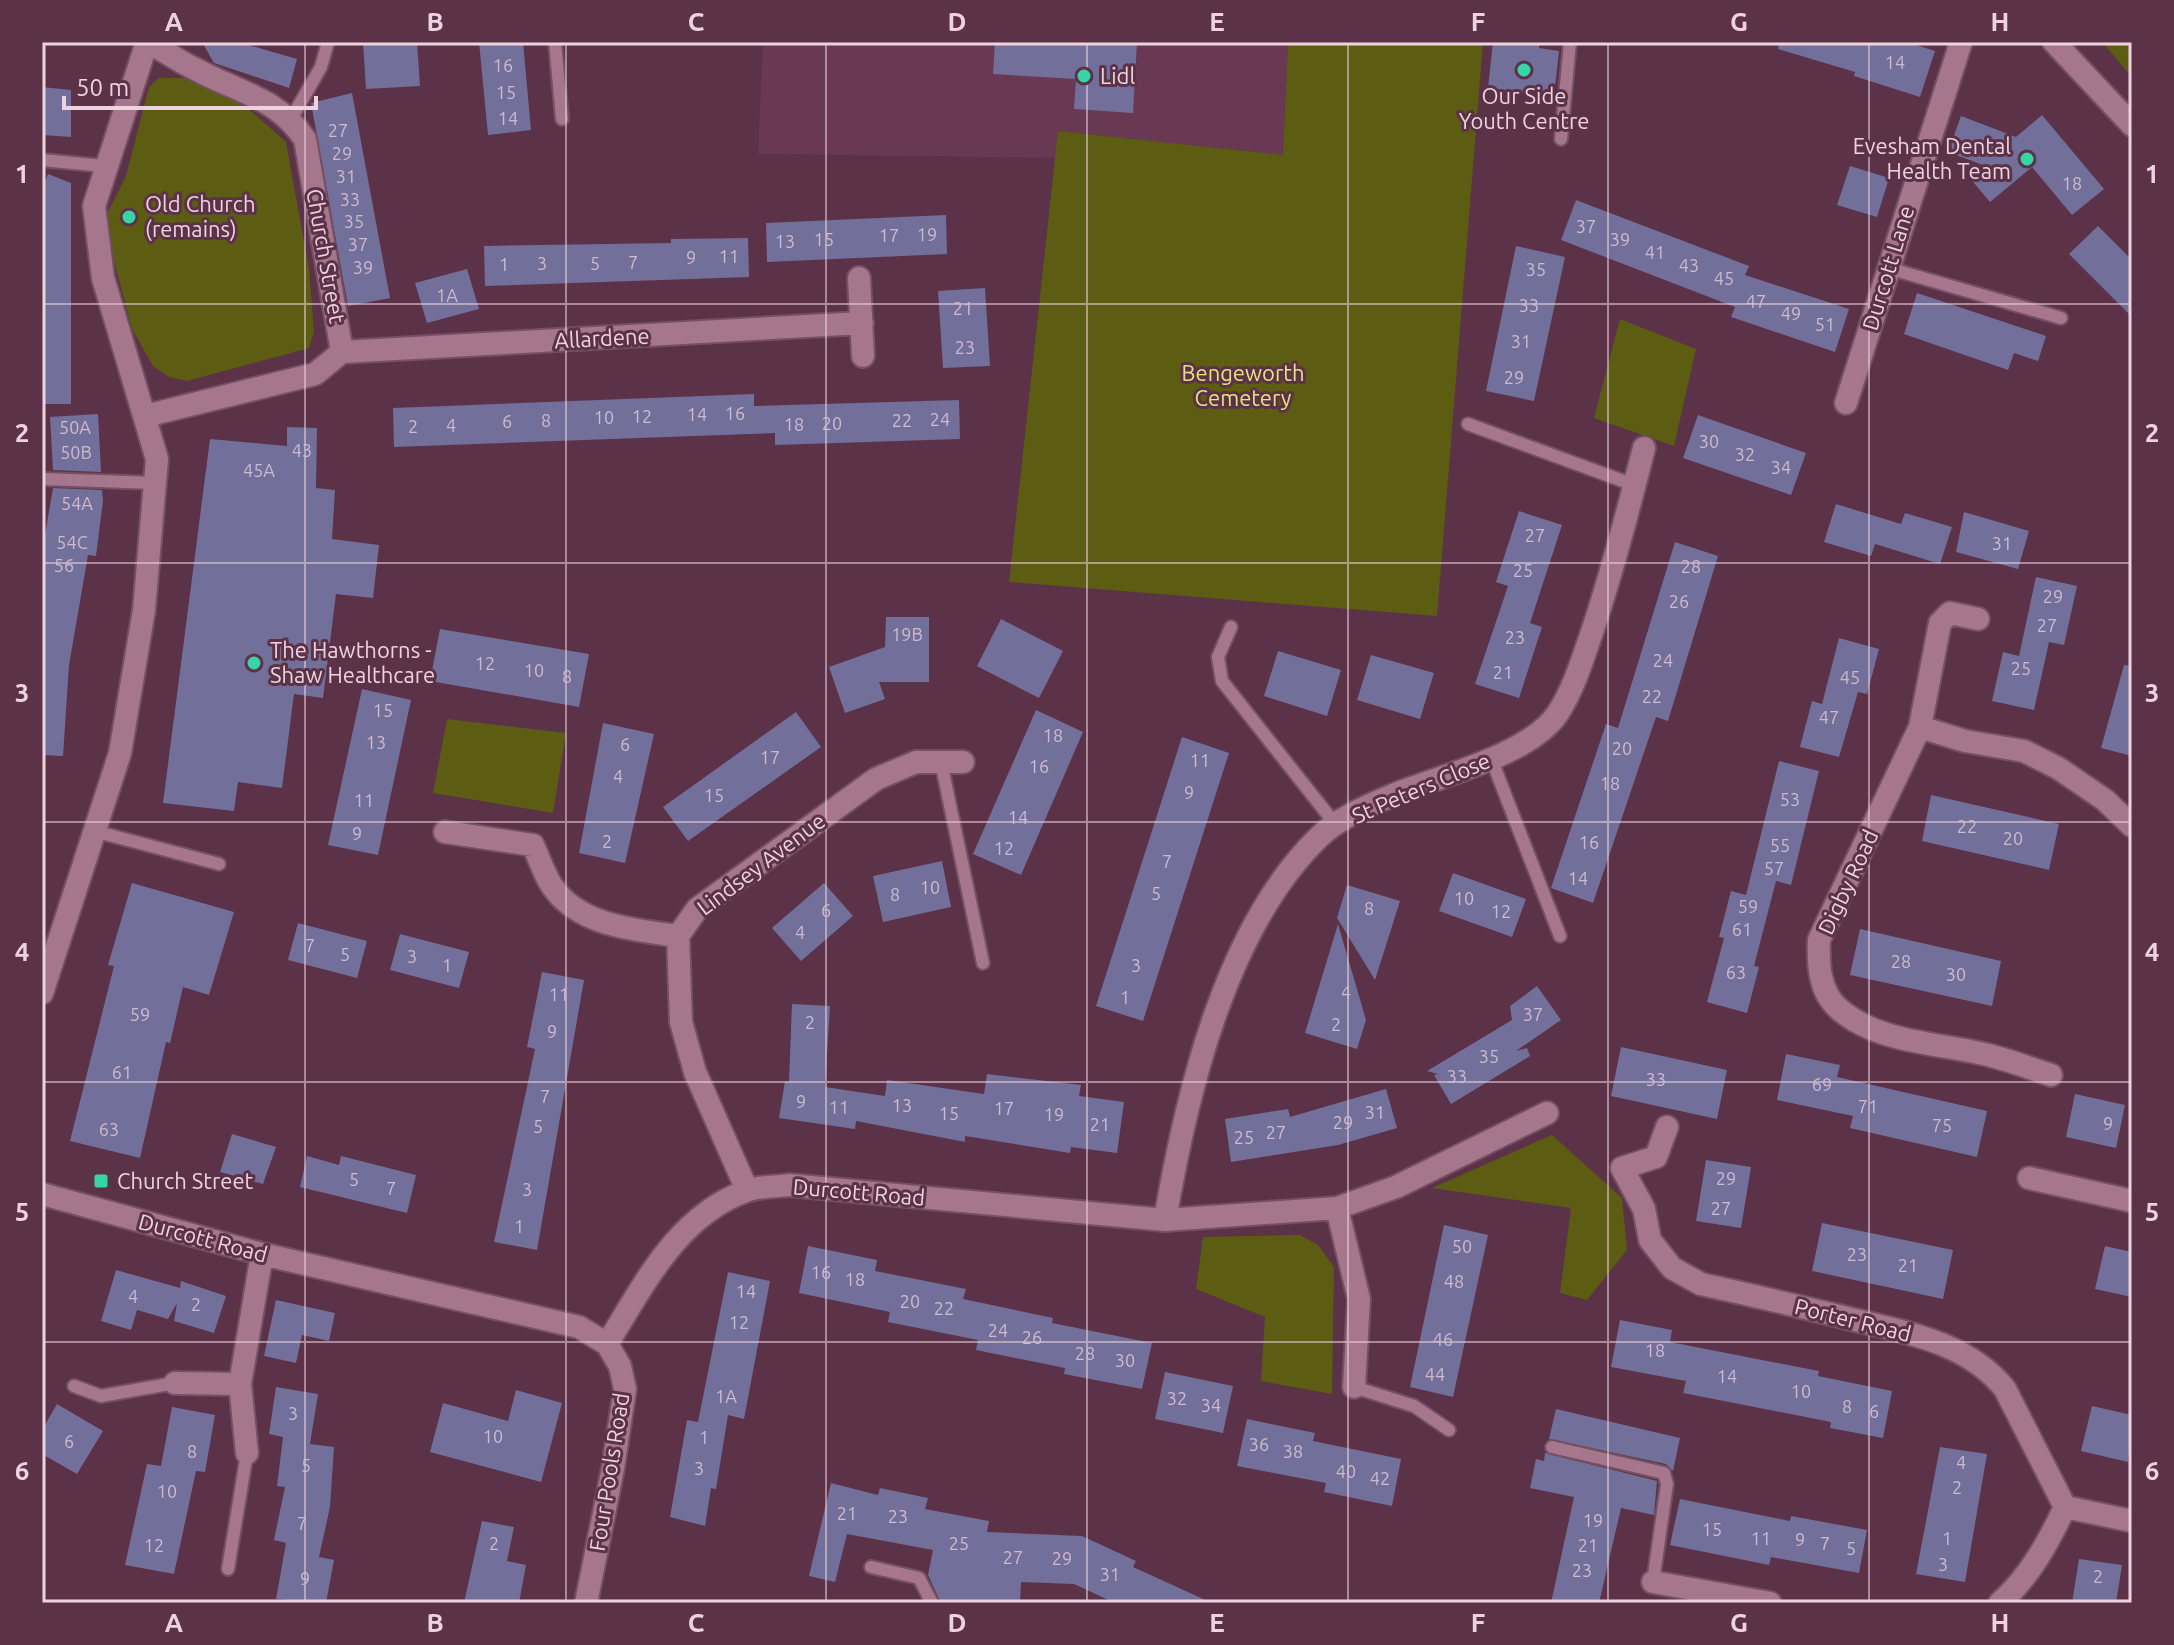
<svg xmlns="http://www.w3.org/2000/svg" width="2174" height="1645" font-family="Ubuntu,sans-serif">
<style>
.built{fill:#693852}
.green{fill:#5d5c13}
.building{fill:#736f9b}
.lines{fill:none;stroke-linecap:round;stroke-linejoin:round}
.service-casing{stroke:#745062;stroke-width:16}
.minor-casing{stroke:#745062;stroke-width:26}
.tertiary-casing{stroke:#745062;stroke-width:26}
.service{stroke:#a6768d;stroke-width:12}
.minor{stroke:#a6768d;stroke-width:22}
.tertiary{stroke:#a6768d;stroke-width:22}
.grid{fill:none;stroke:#eed3df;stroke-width:2;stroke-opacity:0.55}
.poi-dot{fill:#36d4a7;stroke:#5b3247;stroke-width:3}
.labels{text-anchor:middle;stroke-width:6;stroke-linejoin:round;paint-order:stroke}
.number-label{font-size:18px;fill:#cfbace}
.poi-label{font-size:22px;fill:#eed3df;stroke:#5b3247;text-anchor:start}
.street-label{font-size:22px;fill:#eed3df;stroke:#5b3247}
.park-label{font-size:22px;fill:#e4e47e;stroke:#5b3247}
.neatline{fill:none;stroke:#eed3df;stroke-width:3}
.grid-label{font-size:26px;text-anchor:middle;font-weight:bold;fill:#eed3df}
</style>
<rect width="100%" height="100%" fill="#5b3247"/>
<!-- built -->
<path class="built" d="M763,42h525l-5,113 -225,-24 -1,27 -299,-4z"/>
<!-- green -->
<path class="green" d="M1288,42h195l-46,574 -428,-34 49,-451 225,24z
M2102,42h30v35z
M159,78h27l58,27 42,37 23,127 5,63 -5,16 -122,33 -18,-4 -16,-11 -21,-37 -18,-68 -7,-47 19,-38 23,-89z
M1620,319l76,30 -22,97 -80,-28z
M447,719l119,14 -13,80 -120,-20z
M1552,1135l70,63 5,52 -40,50 -27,-7 11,-85 -139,-20z
M1300,1235l18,10 16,22 -2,127 -71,-13 4,-64 -69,-28 7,-52z"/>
<!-- building -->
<path class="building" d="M202,42h36l59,17 -8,29 -75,-25z
M363,42h54l3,44 -54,3z
M479,42h44l8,88 -43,5z
M995,42h142l-4,71 -59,-4 2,-30 -83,-5z
M1493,42h47l-1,6 20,3 -5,45 -66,-8z
M1779,42h128l28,9 -15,46 -66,-21 1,-4 -77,-23z
M42,87l29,3v47l-29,-2z
M352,93l38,205 -42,8 -37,-203z
M2042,115l62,74 -32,26 -40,-48 -42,35 -21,-25 14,-12 -35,-13 13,-36 55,21z
M1850,166l39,12 -12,39 -40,-12z
M48,174l23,9v221h-29v-216z
M1576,200l173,66 -4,9 104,34 -14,43 -104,-35 4,-10 -174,-67z
M946,215l1,39 -180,8 -1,-39z
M2098,226l34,34v57l-63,-63z
M748,238l1,39 -264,9 -1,-40 187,-3v-4z
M1516,246l49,11 -31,144 -48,-10z
M467,269l12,40 -52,14 -12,-40z
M985,288l5,78 -47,2 -5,-77z
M1917,293l129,43 -8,25 -24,-8 -6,17 -104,-36z
M754,394v12l205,-6 1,39 -185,6v-12l-381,14 -1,-39z
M98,414l3,58 -48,-2 -3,-53z
M1698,415l108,38 -15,42 -108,-37z
M287,427l30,1 -1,60 19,2 -3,49 47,6 -6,53 -37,-4 -13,104 -29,-4 -12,94 -44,-6 -4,29 -71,-8 47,-364 77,7z
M53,488l49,2 1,11 -7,55 -8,-1 -19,110 -6,91 -21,-1v-203z
M1836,504l65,20 4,-11 47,14 -12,37 -65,-20 -4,12 -47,-14z
M1519,511l43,14 -32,98 12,4 -23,71 -44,-14 33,-98 -12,-4z
M1964,512l65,19 -11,38 -62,-17z
M1675,542l43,14 -50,165 -12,-4 -63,186 -42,-15 55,-164 12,4z
M2036,577l41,9 -13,59 -15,-3 -15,68 -42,-9 11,-49 16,4z
M886,617h43v65h-50l6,17 -40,14 -16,-46 56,-20z
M1001,619l62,32 -24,47 -62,-32z
M440,629l149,25 -10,53 -149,-26z
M1839,638l40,11 -12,45 -9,-2 -19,65 -39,-10 12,-46 10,3z
M1278,651l63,19 -14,46 -63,-20z
M1371,655l63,18 -14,46 -63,-19z
M2124,665l8,1v90l-31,-8z
M362,689l49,11 -33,155 -50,-10z
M1036,710l47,22 -62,143 -48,-21z
M796,712l25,35 -133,94 -25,-34z
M603,723l51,11 -29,129 -46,-10z
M1182,737l47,16 -86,268 -47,-15z
M1779,761l40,10 -28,114 -15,-4 -22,85 5,1 -12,46 -40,-11 17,-64 -5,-1 12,-46 15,4z
M1931,795l128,29 -10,46 -127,-29z
M942,861l9,46 -68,15 -10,-46z
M1453,873l73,26 -14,38 -73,-26z
M132,883l102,29 -25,83 -26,-8 -13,56 -4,-1 -26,116 -70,-17 44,-175 -6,-1z
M824,883l29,33 -52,45 -29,-33z
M1347,885l53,16 -25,79 -38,-62z
M298,923l69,18 -10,37 -69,-18z
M1338,924l28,96 -9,29 -52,-16z
M1860,929l141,32 -9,45 -142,-31z
M400,934l69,18 -10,36 -69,-18z
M542,972l42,8 -47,270 -43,-8 41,-193 -8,-2z
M1537,986l24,34 -45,31 11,-3 3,8 -79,48 -17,-29 4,-1 -11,-3 85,-51 -2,-14z
M792,1004l38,2 -5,81 60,9 2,-16 97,14 3,-20 94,11 -2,11 45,6 -7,51 -46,-6 -1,6 -105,-17v6l-109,-21 -1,8 -76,-11 6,-37 4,1z
M1621,1047l106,23 -10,49 -106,-23z
M1786,1054l54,11 -3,12 150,34 -10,46 -127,-29 3,-12 -76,-16z
M1386,1089l11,39 -59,17 -107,17 -6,-43 63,-10 2,8z
M2075,1094l50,11 -9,43 -50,-11z
M232,1134l44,13 -13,37 -43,-12z
M307,1156l32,9 2,-9 75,19 -9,38 -107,-26z
M1706,1160l45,7 -10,61 -45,-7z
M1822,1223l131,27 -10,49 -131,-28z
M1444,1225l44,10 -35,162 -43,-10z
M808,1246l69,14 -2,11 91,18 -3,10 90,19 -1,5 100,20 -10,46 -78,-15 1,-6 -89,-18 2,-10 -90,-18 2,-10 -91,-19z
M2105,1246l27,6v45l-37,-8z
M116,1270l64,18 1,-7 45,15 -12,37 -40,-12 3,-18 -9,16 -31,-9 -6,20 -30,-9z
M728,1272l42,9 -26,138 -16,-4 -12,74 -5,-1 -6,38 -35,-9 17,-97 11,2z
M276,1300l59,13 -6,28 -27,-6 -6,28 -32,-7z
M1620,1320l52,10 -2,12 149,29 -1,5 74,15 -9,47 -53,-10 1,-6 -148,-29 3,-12 -75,-14z
M1165,1372l68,14 -10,47 -68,-14z
M276,1387l42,7 -8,50 24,3 -4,60 -11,50 15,3 -8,43 -50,-4 10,-56 -12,-3 11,-53 -8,-1 6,-49 -14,-3z
M516,1390l46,13 -21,79 -111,-30 13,-49 65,18z
M57,1404l46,27 -26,43 -35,-20v-24z
M2092,1406l40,9 -4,47 -47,-11z
M172,1407l43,8 -10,57 -9,-1 -22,103 -49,-9 22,-101 14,2z
M1556,1409l124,29 -7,33 -7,-7 -117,-25z
M1247,1419l68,14 -2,8 88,18 -9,47 -68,-14 2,-9 -89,-17z
M1940,1447l47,7 -22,128 -49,-8z
M1545,1453l112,28 -3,34 -33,-7 -22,95h-48l23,-106 -44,-9 6,-29 8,2z
M831,1483l47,12 2,-7 48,10 -3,11 64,12 -2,11 95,4 54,25 -3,6 79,36h-97l-41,-19 -53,-2 -1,21h-79l-13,-28 5,-25 -86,-16 -12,48 -26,-6z
M1680,1499l110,22 1,-5 76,14 -8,43 -88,-16 -2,8 -99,-20z
M482,1521l32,6 -7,34 19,4 -7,38h-55z
M2079,1559l43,6 -6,38h-44z"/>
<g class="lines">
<defs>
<path id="service" d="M555,42l7,77
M291,119l30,-52 7,-25
M1561,139l9,-97
M42,160l62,6
M1888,268l173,50
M1468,424l166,61
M42,479l113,4
M1231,627l-13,30 4,24 114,144
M1491,758l69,178
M941,762l42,201
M94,831l125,33
M74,1386l27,10 74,-13
M1354,1387l60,19 35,24
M1552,1447l112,26 3,11 -14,98
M871,1567l48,11 13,25
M228,1569l19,-116"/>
<path id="minor" d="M859,278l4,78
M342,352l520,-29
M1846,403l115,-361
M145,416l170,-42 27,-22 -37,-213c-29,-42 -65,-46 -108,-69 -17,-8 -33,-19 -49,-28
M1978,619l-28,-6 -10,10 -20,104 -101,213c-1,24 0,52 20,69 40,35 104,34 153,47 20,5 40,13 59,19
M1920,727l45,14 59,10 34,17 47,32 27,26
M445,832l88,13c6,13 11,29 19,41 27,40 83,44 126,50
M42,993l78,-240 24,-143 13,-151 -54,-181 -9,-72 53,-164
M1667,1127l-11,30 -34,11 22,41 6,31 22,28 29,16c46,10 92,21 138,32 58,15 126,23 166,73l60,118 67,14
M2029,1178l103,23
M747,1190l-52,-118 -14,-50 -3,-86 19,-27 179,-130 40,-17h47
M42,1194l220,60 317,73 28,17
M1337,1208l22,91 -5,88
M1165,1220c21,-124 60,-292 154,-383 20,-20 53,-33 79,-44 46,-18 133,-39 160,-80 15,-23 24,-52 33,-78 21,-62 37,-124 53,-187
M607,1344c37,-59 70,-128 139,-153 13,-5 30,-4 43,-6l376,35 172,-12 59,-21 151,-74
M175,1383l65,1
M247,1453l-7,-69 22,-130
M1653,1582l117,21
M586,1603l27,-135 12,-79 -5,-23 -13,-22
M2000,1603c30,-27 48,-60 65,-96"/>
<path id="tertiary" d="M2054,42l78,83"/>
</defs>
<!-- service casing -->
<use href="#service" class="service-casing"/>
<!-- minor casing -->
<use href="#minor" class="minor-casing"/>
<!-- tertiary casing -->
<use href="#tertiary" class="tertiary-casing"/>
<!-- service -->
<use href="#service" class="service"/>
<!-- minor -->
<use href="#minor" class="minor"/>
<!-- tertiary -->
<use href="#tertiary" class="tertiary"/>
</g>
<!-- grid -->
<path class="grid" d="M305,42v1561M566,42v1561M826,42v1561M1087,42v1561M1348,42v1561M1608,42v1561M1869,42v1561M42,304h2090M42,563h2090M42,822h2090M42,1082h2090M42,1342h2090"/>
<!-- markers -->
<g class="poi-dot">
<circle cx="1524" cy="70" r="8"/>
<circle cx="1084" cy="76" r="8"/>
<circle cx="2027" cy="159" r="8"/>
<circle cx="129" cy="217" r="8"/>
<circle cx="254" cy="663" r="8"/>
<rect x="93" y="1173" width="16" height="16" rx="4"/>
</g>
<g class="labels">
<!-- number labels -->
<g class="number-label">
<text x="1895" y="69">14</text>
<text x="503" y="72">16</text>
<text x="506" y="99">15</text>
<text x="508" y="125">14</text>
<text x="338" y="137">27</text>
<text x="342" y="160">29</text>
<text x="346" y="183">31</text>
<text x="2072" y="190">18</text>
<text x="350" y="206">33</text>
<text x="354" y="228">35</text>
<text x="1586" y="233">37</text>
<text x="927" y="241">19</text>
<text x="889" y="242">17</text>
<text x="824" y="246">15</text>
<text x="1620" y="246">39</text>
<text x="785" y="248">13</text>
<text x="358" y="251">37</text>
<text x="1655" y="259">41</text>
<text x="729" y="263">11</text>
<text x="691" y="264">9</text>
<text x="633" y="269">7</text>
<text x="542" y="270">3</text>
<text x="595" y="270">5</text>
<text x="504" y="271">1</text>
<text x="1689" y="272">43</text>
<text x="363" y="274">39</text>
<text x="1536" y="276">35</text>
<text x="1724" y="285">45</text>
<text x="447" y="302">1A</text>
<text x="1756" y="308">47</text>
<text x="1529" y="312">33</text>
<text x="963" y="315">21</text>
<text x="1791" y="320">49</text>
<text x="1825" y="331">51</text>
<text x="1521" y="348">31</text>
<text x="965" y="354">23</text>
<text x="1514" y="384">29</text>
<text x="735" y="420">16</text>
<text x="697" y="421">14</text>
<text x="642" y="423">12</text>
<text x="604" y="424">10</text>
<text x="940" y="426">24</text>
<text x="546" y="427">8</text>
<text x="902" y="427">22</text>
<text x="507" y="428">6</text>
<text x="832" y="430">20</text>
<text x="794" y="431">18</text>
<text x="451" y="432">4</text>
<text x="413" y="433">2</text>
<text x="75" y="434">50A</text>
<text x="1709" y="448">30</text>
<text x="302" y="457">43</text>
<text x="76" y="459">50B</text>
<text x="1745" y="461">32</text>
<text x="1781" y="474">34</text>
<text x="259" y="477">45A</text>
<text x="77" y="510">54A</text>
<text x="1535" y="542">27</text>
<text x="72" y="549">54C</text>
<text x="2002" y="550">31</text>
<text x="64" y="572">56</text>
<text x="1691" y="573">28</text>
<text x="1523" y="577">25</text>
<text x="2053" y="603">29</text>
<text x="1679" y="608">26</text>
<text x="2047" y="632">27</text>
<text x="907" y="641">19B</text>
<text x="1515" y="644">23</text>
<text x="1663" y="667">24</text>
<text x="485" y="670">12</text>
<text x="2021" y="675">25</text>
<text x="534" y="677">10</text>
<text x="1503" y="679">21</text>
<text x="567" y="683">8</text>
<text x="1850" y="684">45</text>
<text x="1652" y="703">22</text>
<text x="383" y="717">15</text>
<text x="1829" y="724">47</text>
<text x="1053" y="742">18</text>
<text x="376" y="749">13</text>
<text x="625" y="751">6</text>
<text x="1622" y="755">20</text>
<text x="770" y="764">17</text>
<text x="1200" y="767">11</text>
<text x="1039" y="773">16</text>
<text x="618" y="783">4</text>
<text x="1610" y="790">18</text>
<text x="1189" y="799">9</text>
<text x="714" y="802">15</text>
<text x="1790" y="806">53</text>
<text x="364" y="807">11</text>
<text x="1018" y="824">14</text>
<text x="1967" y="833">22</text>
<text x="357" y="840">9</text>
<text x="2013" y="845">20</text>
<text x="607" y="848">2</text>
<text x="1589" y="849">16</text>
<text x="1780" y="852">55</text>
<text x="1004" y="855">12</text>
<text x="1167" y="868">7</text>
<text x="1774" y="875">57</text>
<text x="1578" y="885">14</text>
<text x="930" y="894">10</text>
<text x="1156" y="900">5</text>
<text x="895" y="901">8</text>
<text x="1464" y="905">10</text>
<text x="1748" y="913">59</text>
<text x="1369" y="915">8</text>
<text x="826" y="917">6</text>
<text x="1501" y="918">12</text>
<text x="1742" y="936">61</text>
<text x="800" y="939">4</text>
<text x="310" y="952">7</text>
<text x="345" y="961">5</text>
<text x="412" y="963">3</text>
<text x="1901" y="968">28</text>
<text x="447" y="972">1</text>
<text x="1136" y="972">3</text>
<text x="1736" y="979">63</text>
<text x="1956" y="981">30</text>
<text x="1346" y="999">4</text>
<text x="559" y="1001">11</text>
<text x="1125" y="1004">1</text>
<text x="140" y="1021">59</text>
<text x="1533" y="1021">37</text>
<text x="810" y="1029">2</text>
<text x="1336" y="1031">2</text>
<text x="552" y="1038">9</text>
<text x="1489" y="1063">35</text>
<text x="122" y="1079">61</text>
<text x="1457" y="1083">33</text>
<text x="1656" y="1086">33</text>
<text x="1822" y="1091">69</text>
<text x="545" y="1103">7</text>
<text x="801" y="1108">9</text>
<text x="902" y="1112">13</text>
<text x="1868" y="1113">71</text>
<text x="839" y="1114">11</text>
<text x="1004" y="1115">17</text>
<text x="1375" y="1119">31</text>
<text x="949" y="1120">15</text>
<text x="1054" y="1121">19</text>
<text x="1343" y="1129">29</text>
<text x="2108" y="1130">9</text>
<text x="1100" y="1131">21</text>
<text x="1942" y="1132">75</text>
<text x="538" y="1133">5</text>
<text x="109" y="1136">63</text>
<text x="1276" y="1139">27</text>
<text x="1244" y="1144">25</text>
<text x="1726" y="1185">29</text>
<text x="354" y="1186">5</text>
<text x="391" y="1195">7</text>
<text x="527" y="1196">3</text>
<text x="1721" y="1215">27</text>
<text x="519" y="1233">1</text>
<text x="1462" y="1253">50</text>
<text x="1857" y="1261">23</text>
<text x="1908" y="1272">21</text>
<text x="821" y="1279">16</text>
<text x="855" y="1286">18</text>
<text x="1454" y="1288">48</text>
<text x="746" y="1298">14</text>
<text x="133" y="1303">4</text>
<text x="910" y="1308">20</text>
<text x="196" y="1311">2</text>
<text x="944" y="1315">22</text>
<text x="739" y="1329">12</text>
<text x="998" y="1337">24</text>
<text x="1032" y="1344">26</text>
<text x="1443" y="1346">46</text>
<text x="1655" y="1357">18</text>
<text x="1085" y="1360">28</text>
<text x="1125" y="1367">30</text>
<text x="1435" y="1381">44</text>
<text x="1727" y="1383">14</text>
<text x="1801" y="1398">10</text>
<text x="726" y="1403">1A</text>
<text x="1177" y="1405">32</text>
<text x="1211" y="1412">34</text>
<text x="1847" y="1413">8</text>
<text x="1874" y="1418">6</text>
<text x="293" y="1420">3</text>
<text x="493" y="1443">10</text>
<text x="704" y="1444">1</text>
<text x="69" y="1448">6</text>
<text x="1259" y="1451">36</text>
<text x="192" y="1458">8</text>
<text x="1293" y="1458">38</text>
<text x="1961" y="1469">4</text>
<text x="306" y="1472">5</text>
<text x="699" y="1475">3</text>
<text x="1346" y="1478">40</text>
<text x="1380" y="1485">42</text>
<text x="1957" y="1494">2</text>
<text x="167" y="1498">10</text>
<text x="847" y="1520">21</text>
<text x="898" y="1523">23</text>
<text x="1593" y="1527">19</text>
<text x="302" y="1530">7</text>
<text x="1712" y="1536">15</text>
<text x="1761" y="1545">11</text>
<text x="1947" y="1545">1</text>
<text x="1800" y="1546">9</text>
<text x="494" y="1550">2</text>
<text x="959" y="1550">25</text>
<text x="1825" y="1550">7</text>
<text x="154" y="1552">12</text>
<text x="1588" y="1552">21</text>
<text x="1851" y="1555">5</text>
<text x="1013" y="1564">27</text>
<text x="1062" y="1565">29</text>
<text x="1943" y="1571">3</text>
<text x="1582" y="1577">23</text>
<text x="1110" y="1581">31</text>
<text x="2098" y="1583">2</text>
<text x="305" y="1585">9</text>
</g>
<!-- poi labels -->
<g class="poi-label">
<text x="1100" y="84">Lidl</text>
<text x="1524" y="104" text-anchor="middle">Our Side<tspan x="1524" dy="25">Youth Centre</tspan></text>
<text x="2011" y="154" text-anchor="end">Evesham Dental<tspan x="2011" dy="25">Health Team</tspan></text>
<text x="145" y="212">Old Church<tspan x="145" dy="25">(remains)</tspan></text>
<text x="270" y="658">The Hawthorns -<tspan x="270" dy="25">Shaw Healthcare</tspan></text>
<text x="117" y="1189">Church Street</text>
</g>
<!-- street labels -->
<g class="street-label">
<text transform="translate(326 256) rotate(80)" y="8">Church Street</text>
<text transform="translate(1888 268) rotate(-73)" y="8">Durcott Lane</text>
<text transform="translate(602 338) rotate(-3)" y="8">Allardene</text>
<text transform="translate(1421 788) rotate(-23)" y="8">St Peters Close</text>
<text transform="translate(761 864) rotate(-37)" y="8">Lindsey Avenue</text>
<text transform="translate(1848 882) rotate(-65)" y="8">Digby Road</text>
<text transform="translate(859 1192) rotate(5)" y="8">Durcott Road</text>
<text transform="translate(203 1238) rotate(15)" y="8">Durcott Road</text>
<text transform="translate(1853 1320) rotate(14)" y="8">Porter Road</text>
<text transform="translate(609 1472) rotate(-81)" y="8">Four Pools Road</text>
</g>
<!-- park labels -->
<g class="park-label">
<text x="1243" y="381">Bengeworth<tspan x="1243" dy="25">Cemetery</tspan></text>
</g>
</g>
<!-- border -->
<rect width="2174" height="1645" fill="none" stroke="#5b3247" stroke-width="88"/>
<!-- scale -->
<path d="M64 96v12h252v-12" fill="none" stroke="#eed3df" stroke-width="4"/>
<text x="76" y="96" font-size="24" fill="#eed3df" stroke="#5b3247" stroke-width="6" paint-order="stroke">50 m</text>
<rect x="44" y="44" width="2086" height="1557" class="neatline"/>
<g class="grid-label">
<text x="174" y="31">A</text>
<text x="435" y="31">B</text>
<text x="696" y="31">C</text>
<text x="957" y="31">D</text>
<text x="1217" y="31">E</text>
<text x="1478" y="31">F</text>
<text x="1739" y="31">G</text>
<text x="2000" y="31">H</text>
<text x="22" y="183">1</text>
<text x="2152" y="183">1</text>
<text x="22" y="442">2</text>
<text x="2152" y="442">2</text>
<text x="22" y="702">3</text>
<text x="2152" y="702">3</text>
<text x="22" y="961">4</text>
<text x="2152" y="961">4</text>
<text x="22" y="1221">5</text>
<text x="2152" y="1221">5</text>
<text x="22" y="1480">6</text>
<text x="2152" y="1480">6</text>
<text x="174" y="1632">A</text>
<text x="435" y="1632">B</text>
<text x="696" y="1632">C</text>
<text x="957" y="1632">D</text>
<text x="1217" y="1632">E</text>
<text x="1478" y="1632">F</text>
<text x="1739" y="1632">G</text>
<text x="2000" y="1632">H</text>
</g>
</svg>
